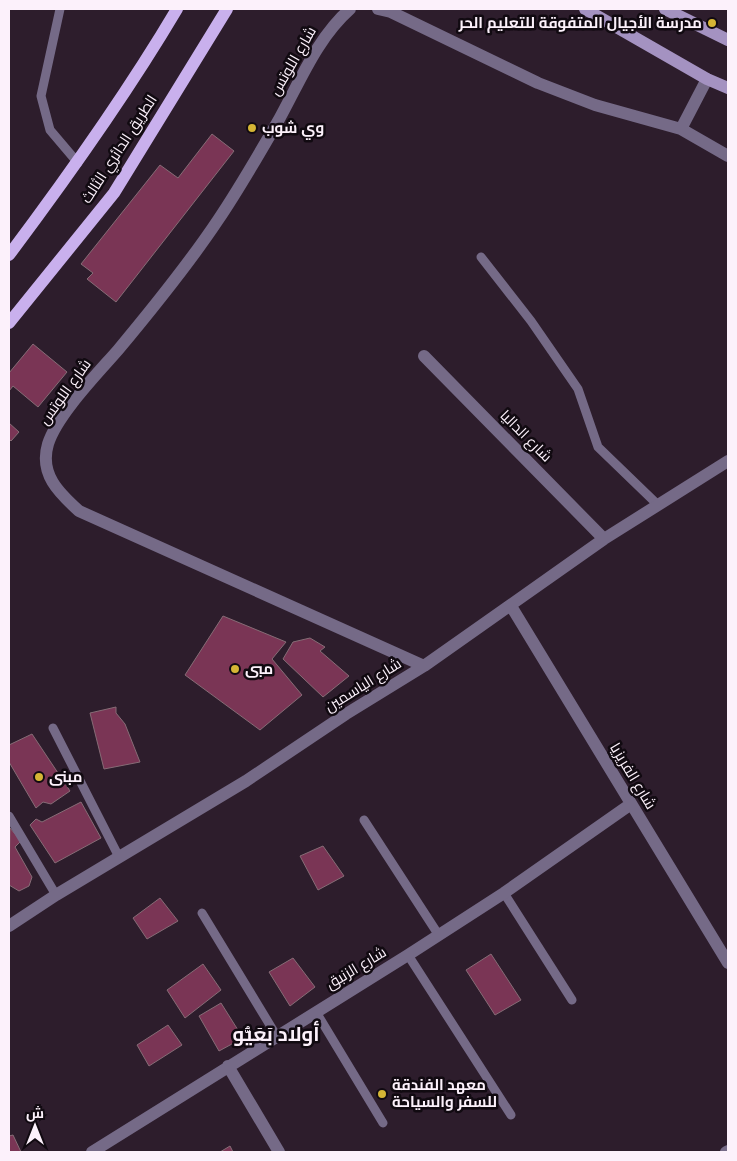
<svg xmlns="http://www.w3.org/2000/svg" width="737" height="1161" font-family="'Times New Roman',Cairo,serif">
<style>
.building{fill:#7a3555;stroke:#866c76}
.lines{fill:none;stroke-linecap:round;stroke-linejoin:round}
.lane{stroke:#756a87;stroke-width:9}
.street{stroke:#756a87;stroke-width:12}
.secondary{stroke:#a492c1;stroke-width:12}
.primary{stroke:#c9b0ed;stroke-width:12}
.poi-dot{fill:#d5b535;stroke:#110a11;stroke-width:2}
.labels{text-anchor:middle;stroke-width:5;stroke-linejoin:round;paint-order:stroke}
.poi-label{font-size:15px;font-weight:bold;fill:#fcf1fb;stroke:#110a11;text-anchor:start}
.street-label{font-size:15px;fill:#fcf1fb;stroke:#110a11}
.district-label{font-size:20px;font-weight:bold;fill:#fcf1fb;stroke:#110a11}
</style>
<rect width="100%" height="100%" fill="#2d1d2c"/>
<!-- building -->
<path class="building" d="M212,134l22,17 -118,151 -29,-23 6,-6 -12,-9 79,-99 18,13z
M33,344l34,28 -29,35 -25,-21 -4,5v-18z
M9,423l10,9 -8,9 -2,-2z
M223,616l63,26 -14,17 30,36 -42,35 -75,-55z
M310,638l15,9 -5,4 29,25 -26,21 -40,-38 10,-17z
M116,707v6l9,11 15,38 -36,7 -14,-56z
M32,734l38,57 -19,13 -8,-2 -7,6 -27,-46v-17z
M81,802l20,36 -46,25 -25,-38 6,-6 6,3z
M10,828l11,13 -6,6 17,30 -3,9 -10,5 -10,-6z
M323,846l21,30 -26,14 -18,-34z
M160,898l18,23 -31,18 -14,-21z
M491,954l30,46 -26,15 -29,-45z
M293,958l22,29 -25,19 -21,-34z
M203,964l18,26 -36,28 -18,-28z
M221,1003l22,35 -24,13 -20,-35z
M168,1025l14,20 -33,21 -12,-21z
M13,1135l8,17h-12v-16z
M230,1146l3,6h-13z"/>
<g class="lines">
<!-- lane -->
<path class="lane" d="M60,9l-19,87 9,34 28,33
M481,257l50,64 47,68 20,58 59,57
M53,728l66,129
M9,816l47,79
M364,820l74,114
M504,893l68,107
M202,913l74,122
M408,955l103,160
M316,1012l67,111"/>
<!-- street -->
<path class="street" d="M350,9c-34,30 -51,75 -73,114 -19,33 -38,66 -59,97 -30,45 -65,88 -100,130 -20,23 -61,65 -70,94 -9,30 11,49 31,67l345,155
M378,9l13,3 147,71 57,22 86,24 47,27
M681,129l26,-50
M424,356l180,183
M511,606l217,357
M9,926l47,-31 190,-114 100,-67 78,-48 180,-127 124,-78
M228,1066l51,86
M92,1152l316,-197 96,-62 127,-89
M726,1152l2,-1"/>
<!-- secondary -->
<path class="secondary" d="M585,9l122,70 21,9
M665,9l63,31"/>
<!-- primary -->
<path class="primary" d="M9,255c60,-80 117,-160 168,-246
M9,323l105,-130 113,-184"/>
</g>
<!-- markers -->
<g class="poi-dot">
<circle cx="712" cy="23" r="5"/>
<circle cx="252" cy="128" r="5"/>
<circle cx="235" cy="669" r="5"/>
<circle cx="39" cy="777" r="5"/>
<circle cx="382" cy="1094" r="5"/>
</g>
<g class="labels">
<!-- poi labels -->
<g class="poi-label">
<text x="702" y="28" text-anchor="end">مدرسة الأجيال المتفوقة للتعليم الحر</text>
<text x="262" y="133">وي شوب</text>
<text x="245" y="674">مبى</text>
<text x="49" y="782">مبنى</text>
<text x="392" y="1090">معهد الفندقة<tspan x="392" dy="17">للسفر والسياحة</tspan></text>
</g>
<!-- street labels -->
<g class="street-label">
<text transform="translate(293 61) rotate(-60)" y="5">شارع اللوتس</text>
<text transform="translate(119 149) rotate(-57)" y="5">الطريق الدائري الثالث</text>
<text transform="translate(65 392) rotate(-54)" y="5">شارع اللوتس</text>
<text transform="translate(526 436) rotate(45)" y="5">شارع الداليا</text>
<text transform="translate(363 685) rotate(-32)" y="5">شارع الياسمين</text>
<text transform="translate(633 776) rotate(59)" y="5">شارع الفريزيا</text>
<text transform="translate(356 968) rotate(-31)" y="5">شارع الزنبق</text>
</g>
<!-- district labels -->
<g class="district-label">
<text x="276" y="1041">أولاد بَعَيُّو</text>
</g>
</g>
<!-- border -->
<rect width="737" height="1161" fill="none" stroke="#fcf1fb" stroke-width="20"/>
<!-- north arrow -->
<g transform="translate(35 1126)" stroke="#110a11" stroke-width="4" paint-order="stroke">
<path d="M0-4L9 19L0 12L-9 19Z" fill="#fcf1fb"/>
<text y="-8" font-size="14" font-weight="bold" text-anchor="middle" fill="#fcf1fb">ش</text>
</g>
</svg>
